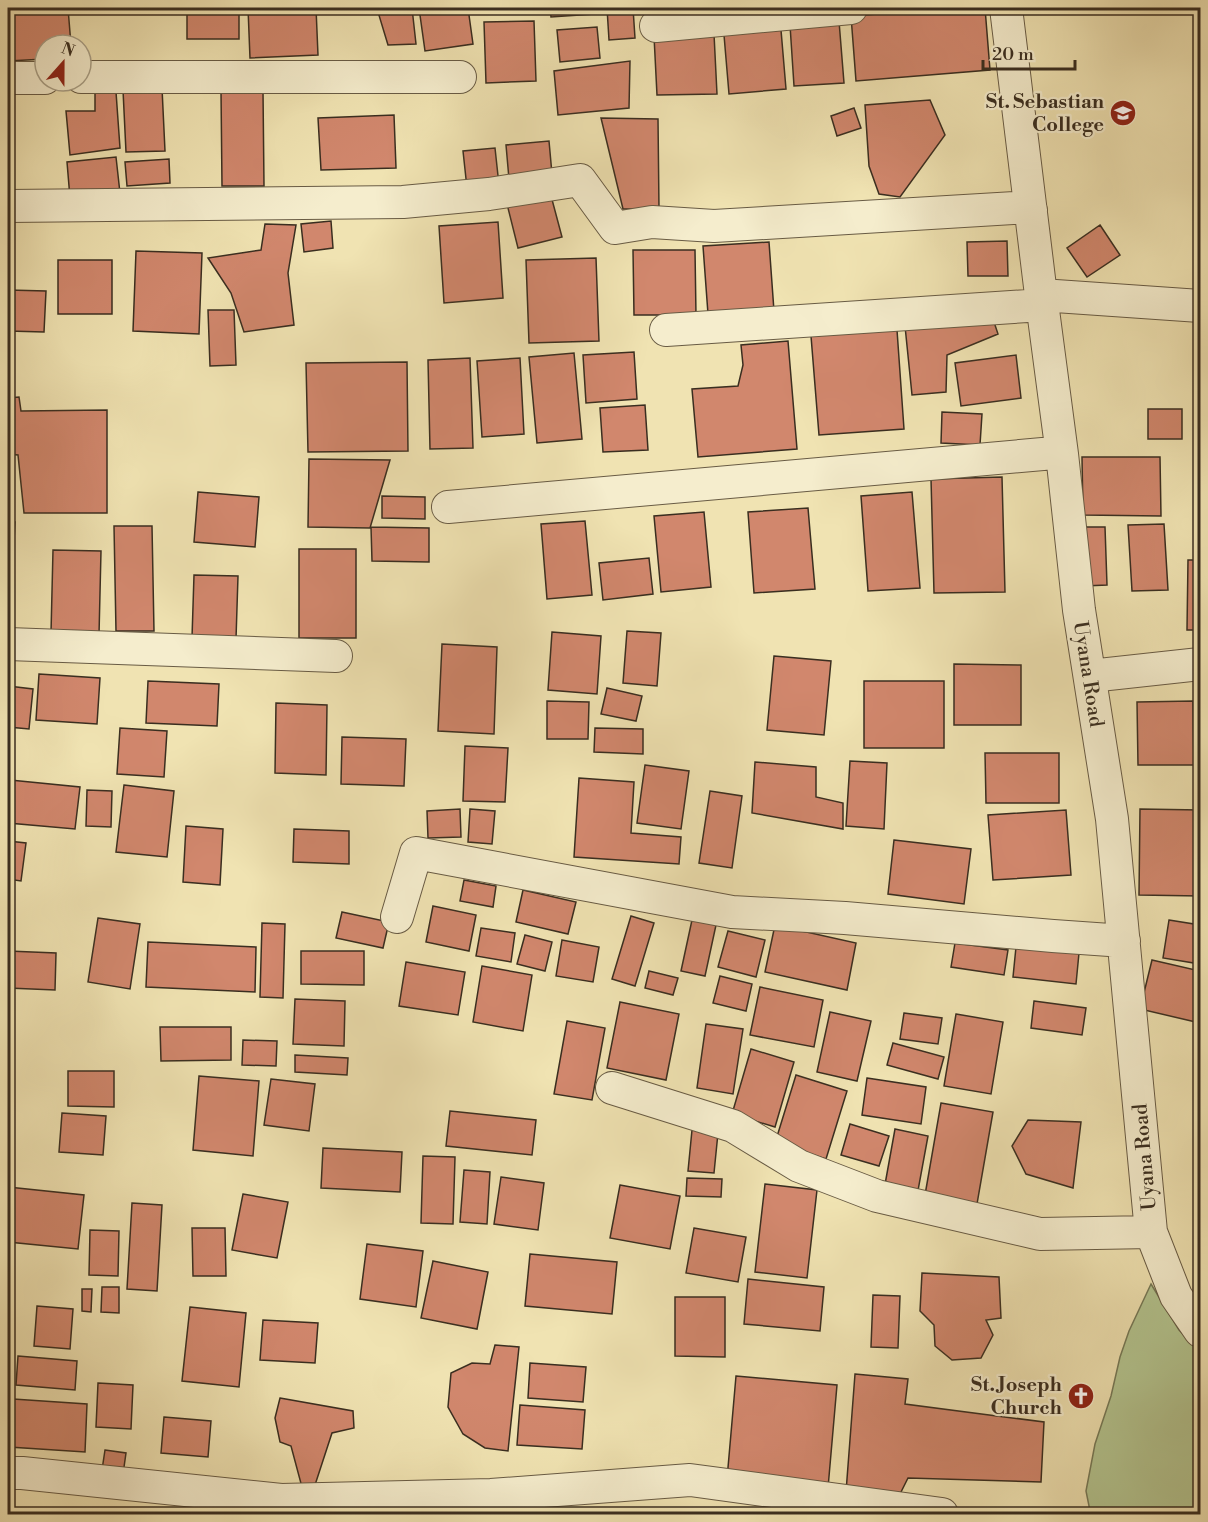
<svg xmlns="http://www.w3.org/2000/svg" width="1208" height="1522" font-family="'Libre Bodoni',serif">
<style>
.green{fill:#b4c590;stroke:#777a58;stroke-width:1.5}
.building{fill:#d1876d;stroke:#3a2e20;stroke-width:1.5}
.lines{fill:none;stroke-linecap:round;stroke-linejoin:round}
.minor-casing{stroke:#685b44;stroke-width:34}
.minor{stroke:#f5edcd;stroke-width:32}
.labels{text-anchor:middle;stroke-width:4.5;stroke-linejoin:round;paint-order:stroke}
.poi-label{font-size:20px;font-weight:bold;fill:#3a2e20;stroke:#f5edcd;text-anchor:end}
.street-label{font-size:20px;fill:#3a2e20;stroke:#f5edcd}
</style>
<rect width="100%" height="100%" fill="#f0e3b2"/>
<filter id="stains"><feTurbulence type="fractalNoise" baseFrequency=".00333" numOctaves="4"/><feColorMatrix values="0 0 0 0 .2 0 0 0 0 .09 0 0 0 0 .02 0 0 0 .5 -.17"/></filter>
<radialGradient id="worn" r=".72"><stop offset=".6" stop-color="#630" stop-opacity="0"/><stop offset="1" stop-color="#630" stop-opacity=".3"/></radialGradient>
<!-- green -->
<path class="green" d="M1151,1284l28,46 21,21v163h-51l-59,-3 -4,-20 9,-47 16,-48 9,-39 9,-26z"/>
<!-- building -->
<path class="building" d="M8,8h60l3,37h-26v14l-37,2z
M81,8h50v2l-50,3z
M187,8h52v31h-52z
M248,8h68l2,47 -68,3z
M381,8h31l4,36 -28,1 -10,-33z
M419,8h49l5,36 -48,7z
M483,8h49l-49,3z
M550,8h43l1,6 -43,3z
M607,8h26l2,30 -26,2z
M958,8h27l5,62 -134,11 -5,-65z
M534,21l2,60 -50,2 -2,-61z
M839,21l5,62 -50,3 -4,-61z
M597,27l3,31 -40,4 -3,-32z
M781,30l5,59 -57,5 -5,-59z
M714,34l3,60 -60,1 -3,-59z
M630,61l-1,47 -71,7 -4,-44z
M162,88l3,63 -39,1 -3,-62z
M221,91h42l1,95h-42z
M116,92l4,56 -50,7 -4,-44h29v-18z
M930,100l15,35 -45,62 -21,-3 -10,-28 -4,-61z
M854,108l7,20 -24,8 -6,-20z
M394,115l2,53 -75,2 -3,-52z
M601,118l57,1 1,90h-36z
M549,141l3,33 -43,5 -3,-34z
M495,148l4,37 -32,3 -4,-37z
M116,157l4,36 -50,5 -3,-36z
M169,159l1,24 -43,3 -2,-24z
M550,192l12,45 -44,11 -11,-44z
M331,221l2,27 -29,4 -3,-28z
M498,222l5,76 -59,5 -5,-77z
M265,224l31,1 -8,48 6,52 -50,7 -13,-39 -23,-35 53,-8z
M1100,225l20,30 -33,22 -20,-29z
M1007,241l1,35h-40l-1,-34z
M769,242l5,69 -66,3 -5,-68z
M633,250h62l1,65h-62z
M136,251l66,2 -3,81 -66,-3z
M596,258l3,83 -70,2 -3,-83z
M58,260h54v54h-54z
M8,290l38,1 -2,41 -36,-1z
M208,310h26l2,55 -26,1z
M994,322l4,12 -51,21 -1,37 -34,3 -7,-69z
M897,330l7,99 -85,6 -8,-99z
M1199,336h1v71h-4z
M788,341l9,108 -99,8 -6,-68 46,-3 5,-21 -2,-20z
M634,352l3,47 -51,4 -3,-48z
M574,353l8,86 -45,4 -8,-86z
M1016,355l5,43 -60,8 -6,-43z
M470,358l3,90 -43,1 -2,-89z
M520,358l4,76 -42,3 -5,-76z
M407,362l1,89 -100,1 -2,-89z
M19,397l2,14 86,-1v103h-83l-6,-58 -10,-1v-56z
M645,405l3,45 -45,2 -3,-44z
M1148,409h34v30h-34z
M942,412l40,2 -2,31 -39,-2z
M1082,457h78l1,59 -78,-1z
M309,459l81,1 -20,68 -62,-1z
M1002,477l3,115 -71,1 -3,-114z
M198,492l61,5 -4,50 -61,-5z
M912,492l8,96 -52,3 -7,-95z
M382,496l43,1v22l-43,-1z
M808,508l7,81 -61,4 -6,-81z
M704,512l7,75 -50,5 -7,-76z
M585,521l7,74 -45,4 -6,-75z
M8,522h7l-6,109h-1z
M1164,524l4,66 -36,1 -4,-66z
M114,526h38l2,105h-38z
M371,527l58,1v34l-57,-1z
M1082,527h23l2,58 -23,1z
M299,549h57v89h-57z
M53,550l48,1 -2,84 -48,-2z
M649,558l4,36 -50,6 -4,-37z
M1188,560h12v70h-13z
M194,575l44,1 -2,63 -44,-1z
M627,631l34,2 -4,53 -34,-3z
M552,632l49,4 -4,58 -49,-4z
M442,644l55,3 -3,87 -56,-3z
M774,656l57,5 -7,74 -57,-5z
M954,664l67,1v60h-67z
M39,674l61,4 -3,46 -61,-4z
M148,681l71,3 -2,42 -71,-3z
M864,681h80v67h-80z
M8,686l25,3 -4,40 -21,-2z
M607,688l35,8 -6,25 -35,-7z
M547,701l42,1 -1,37h-41z
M1193,701l1,64h-56l-1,-63z
M276,703l51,2 -1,70 -51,-2z
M120,728l47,3 -3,46 -47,-3z
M595,728l48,1v25l-49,-2z
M342,737l64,2 -2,47 -63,-2z
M465,746l43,2 -3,54 -42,-1z
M985,753h74v50h-73z
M850,761l37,2 -3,66 -38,-3z
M755,762l61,5v30l27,6v26l-91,-16z
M645,765l44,6 -8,58 -44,-6z
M579,778l55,4 -3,51 50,4 -2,27 -105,-7z
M10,780l70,7 -5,42 -67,-6v-16z
M124,785l50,6 -7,66 -51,-5z
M87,790l25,1 -1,36 -25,-1z
M710,791l32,5 -10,72 -33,-5z
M460,809l1,28 -33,1 -1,-27z
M470,809l25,2 -3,33 -24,-2z
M1140,809l60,1v86l-61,-1z
M1066,810l5,65 -78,5 -5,-65z
M186,826l37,3 -3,56 -37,-3z
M294,829l55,2v33l-56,-2z
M894,840l77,9 -7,55 -76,-10z
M8,841l18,2 -5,38 -13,-2z
M464,880l32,6 -3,21 -33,-6z
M523,890l53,12 -8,32 -52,-12z
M433,906l43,9 -7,36 -43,-9z
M342,912l47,10 -6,26 -47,-10z
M631,916l23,7 -19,63 -23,-7z
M98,918l42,6 -10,65 -42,-7z
M692,920l24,5 -11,51 -24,-5z
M1169,920l31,5v39l-37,-6z
M262,923l23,1 -2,74 -23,-1z
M775,925l81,18 -9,47 -82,-18z
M481,928l34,5 -4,29 -35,-6z
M728,931l37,9 -9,37 -38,-10z
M525,935l27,7 -7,29 -28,-7z
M562,940l37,7 -6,35 -37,-6z
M148,942l108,5 -1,45 -109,-5z
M955,943l53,7 -4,25 -53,-8z
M1016,947l63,6 -3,31 -63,-7z
M8,951l48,2 -1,37 -47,-2z
M301,951h63v34l-63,-1z
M1152,960l48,11v52l-60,-14z
M406,962l59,10 -7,43 -59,-9z
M482,966l50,9 -9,56 -50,-9z
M649,971l29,7 -5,17 -28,-7z
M720,976l32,8 -6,27 -33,-8z
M760,987l63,13 -9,47 -64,-12z
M295,999l50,2 -1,45 -51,-2z
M1034,1001l52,7 -4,27 -51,-7z
M620,1002l59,12 -13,66 -59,-12z
M830,1012l41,9 -14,60 -40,-9z
M904,1013l38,5 -4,26 -38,-5z
M956,1014l47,8 -12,72 -47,-8z
M567,1021l38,7 -13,72 -38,-6z
M706,1024l37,5 -10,65 -36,-6z
M160,1027h71v33l-70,1z
M243,1040l34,1 -1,25 -34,-1z
M893,1043l51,14 -6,22 -51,-14z
M751,1049l43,13 -19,65 -43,-13z
M295,1055l53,3 -1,17 -52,-3z
M68,1071h46v36l-46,-1z
M796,1075l51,16 -21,68 -51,-16z
M199,1076l60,5 -6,75 -60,-6z
M867,1078l59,9 -5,37 -59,-9z
M271,1079l44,5 -6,47 -45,-6z
M941,1103l52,9 -16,92 -52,-9z
M450,1111l86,9 -4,35 -86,-9z
M62,1113l44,3 -3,39 -44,-3z
M1028,1120l53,2 -8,66 -47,-14 -14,-28z
M850,1124l39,12 -10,30 -38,-11z
M895,1129l33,7 -11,60 -33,-6z
M692,1130l26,3 -4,40 -26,-2z
M323,1148l79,4 -2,40 -79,-4z
M423,1156l32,1 -2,67 -32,-1z
M464,1170l26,2 -3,52 -27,-2z
M501,1177l43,6 -6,47 -44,-6z
M687,1178l35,1 -1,18 -35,-1z
M765,1184l52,6 -10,88 -52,-6z
M620,1185l60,11 -10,53 -60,-11z
M8,1187l76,8 -6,54 -70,-7z
M243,1194l45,8 -11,56 -45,-8z
M132,1203l30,2 -5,86 -30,-2z
M192,1228h33l1,48h-33z
M694,1228l52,9 -8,45 -52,-9z
M90,1230l29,1 -1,45 -29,-1z
M367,1244l56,7 -7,56 -56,-8z
M530,1254l87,8 -5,52 -87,-8z
M433,1261l55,11 -11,57 -56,-11z
M922,1273l77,4 2,41 -15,2 7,15 -12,23 -29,2 -17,-14 -1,-21 -14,-14z
M748,1279l76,8 -4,44 -76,-7z
M102,1287h17v26l-18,-1z
M82,1289h10l-1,23 -9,-1z
M873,1295l27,1 -2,52 -27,-1z
M675,1297h50v60l-50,-1z
M37,1306l36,3 -3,40 -36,-3z
M190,1307l56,6 -7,74 -57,-6z
M263,1320l55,3 -3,40 -55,-3z
M495,1345l24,2 -11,104 -23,-3 -22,-14 -15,-27 3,-34 21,-10 18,1z
M18,1356l59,5 -2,29 -59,-5z
M530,1363l56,4 -3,35 -55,-4z
M855,1374l53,5 -3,25 139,18 -3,60 -133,-4 -9,18 -53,-4z
M736,1376l101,9 -9,103 -101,-9z
M98,1383l35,2 -2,44 -35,-2z
M280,1398l73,13 1,17 -22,5 -17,52 -12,6 -12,-45 -11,-4 -5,-24z
M13,1399l74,5 -2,48 -76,-5z
M520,1405l65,5 -3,39 -65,-4z
M164,1417l47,4 -3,36 -47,-4z
M105,1450l21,3 -3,21 -21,-4z
M625,1508l44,5v1h-45z"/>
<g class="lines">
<defs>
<path id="minor" d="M1006,8l35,287 21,159 17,156 33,209 39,413 25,64 24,35
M656,26l195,-18
M81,77h379
M8,78h37
M8,206l395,-4 86,-8 91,-14 35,48 37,-6 62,4 315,-19 2,3
M1041,295l159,11
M666,330l377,-25
M448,507l606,-54 8,1
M8,644l328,12
M1090,676l110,-12
M397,917l19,-64 316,59 113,6 208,18 71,5
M612,1088l121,38 66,40 78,30 163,38 111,-2
M8,1473h14l259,27 210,-5 199,-15 252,34"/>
</defs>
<!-- minor casing -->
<use href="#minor" class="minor-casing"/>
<!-- minor -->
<use href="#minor" class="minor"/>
</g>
<!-- icons -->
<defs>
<symbol id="university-disc" viewBox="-11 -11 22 22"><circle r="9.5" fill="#8f2418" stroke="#f5edcd"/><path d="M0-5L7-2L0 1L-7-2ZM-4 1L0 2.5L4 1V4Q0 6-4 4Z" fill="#fff"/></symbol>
<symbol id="church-disc" viewBox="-11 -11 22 22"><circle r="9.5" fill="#8f2418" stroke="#f5edcd"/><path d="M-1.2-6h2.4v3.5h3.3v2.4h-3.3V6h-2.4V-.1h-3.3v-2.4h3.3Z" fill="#fff"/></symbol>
</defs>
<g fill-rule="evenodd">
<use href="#university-disc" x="1108" y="98" width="30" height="30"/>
<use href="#church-disc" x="1066" y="1381" width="30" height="30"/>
</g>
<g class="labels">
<!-- poi labels -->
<g class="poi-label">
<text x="1104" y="108">St. Sebastian<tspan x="1104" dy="23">College</tspan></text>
<text x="1062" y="1391">St. Joseph<tspan x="1062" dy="23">Church</tspan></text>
</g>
<!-- street labels -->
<g class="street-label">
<text transform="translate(1089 674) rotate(81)" y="7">Uyana Road</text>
<text transform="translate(1144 1157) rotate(-95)" y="7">Uyana Road</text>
</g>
</g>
<!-- margin -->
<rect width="1208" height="1522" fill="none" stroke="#f0e3b2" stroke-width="30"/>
<rect x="9" y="9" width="1190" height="1504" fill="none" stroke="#3a2e20" stroke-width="3"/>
<rect x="15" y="15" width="1178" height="1492" fill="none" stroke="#3a2e20" stroke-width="1.5"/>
<!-- north arrow -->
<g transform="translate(63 63) rotate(21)"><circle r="28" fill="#f5edcd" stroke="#aaa188" stroke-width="1.5"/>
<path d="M0-4.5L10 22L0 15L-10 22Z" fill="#8f2418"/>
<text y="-9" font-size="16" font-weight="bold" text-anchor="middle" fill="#3a2e20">N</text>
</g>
<!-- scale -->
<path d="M983 60v9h92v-9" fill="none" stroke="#3a2e20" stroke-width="3"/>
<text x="992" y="60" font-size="18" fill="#3a2e20" stroke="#f5edcd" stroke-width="4.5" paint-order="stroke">20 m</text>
<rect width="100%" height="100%" filter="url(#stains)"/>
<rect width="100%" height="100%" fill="url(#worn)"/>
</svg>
